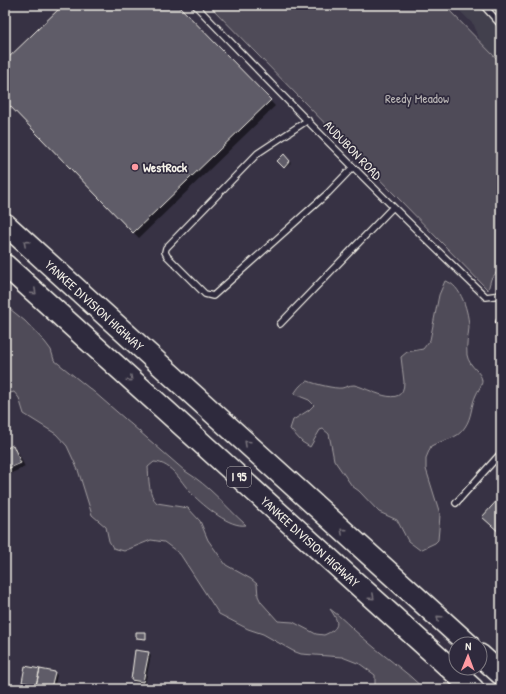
<svg xmlns="http://www.w3.org/2000/svg" width="506" height="694" font-family="'Patrick Hand',sans-serif">
<style>
.built{fill:#433f4e}
.green{fill:#504b59;stroke:#a29ea0}
.shadow{fill:#0007}
.building{fill:#5f5c67;stroke:#f4f1e8}
.lines{fill:none;stroke-linecap:round;stroke-linejoin:round}
.service-casing{stroke:#f4f1e8;stroke-width:8}
.motorway-casing{stroke:#f4f1e8;stroke-width:24}
.service{stroke:#2f2a3d;stroke-width:5.5}
.motorway{stroke:#2f2a3d;stroke-width:21}
.oneway{stroke:#747079}
.poi-dot{fill:#ff9aa2;stroke:#2f2a3d;stroke-width:1.5}
.labels{text-anchor:middle;stroke-width:3.5;stroke-linejoin:round;paint-order:stroke}
.shield{fill:#2f2a3d;stroke:#b9b5b5;stroke-width:1}
.shield-label{font-size:12px;font-weight:bold;fill:#f4f1e8}
.park-label{font-size:13px;fill:#bbb7b6;stroke:#2f2a3d}
.street-label{font-size:13px;fill:#f4f1e8;stroke:#2f2a3d}
.poi-label{font-size:13px;font-weight:bold;fill:#f4f1e8;stroke:#2f2a3d;text-anchor:start}
</style>
<rect width="100%" height="100%" fill="#373244"/>
<filter id="ink" filterUnits="userSpaceOnUse"><feTurbulence type="fractalNoise" baseFrequency=".025" numOctaves="2"/><feDisplacementMap in="SourceGraphic" scale="8" xChannelSelector="R" yChannelSelector="G"/><feConvolveMatrix kernelMatrix="1 2 1 2 8 2 1 2 1" color-interpolation-filters="sRGB"/></filter>
<g filter="url(#ink)">
<!-- built -->
<path class="built" d="M454,5h47v71l-13,-13 -14,-38z"/>
<!-- green -->
<path class="green" d="M209,5h235l57,58v204l-10,12 -3,11z
M445,281c16,3 24,32 24,47 -1,9 -3,18 -2,27 2,12 15,17 15,26 0,5 -4,9 -6,14 -5,10 -4,22 -11,32 -8,13 -21,12 -34,19l-5,12v11l14,45 -1,15 -1,11 -3,3 -15,7 -12,-9 -11,-21 -18,-8 -20,-21 -7,-5 -18,-26 -5,-26 -6,-5 -3,1 -10,17 -8,-5 -12,-13 3,-9 16,-10 5,-5 -5,-5 -15,-6c4,-6 7,-11 14,-13 7,3 27,8 34,7 4,-1 7,-3 12,-3 13,2 50,27 50,-3 -1,-8 -2,-17 -3,-25l6,-5 16,-3 7,-9 9,-45z
M5,305l20,16 20,21 6,8 3,10 40,32 91,79c26,16 39,34 61,54 -16,3 -42,-19 -53,-30 -12,-12 -20,-32 -39,-33l-6,5c1,11 0,28 9,36l31,5 12,13 8,19 18,25 25,14 6,5 1,12 3,6 17,19 15,1 23,12 8,1c17,-7 15,-13 6,-26 12,8 21,19 32,28 20,18 43,33 62,52h-49v-14l-15,-11 -18,-7 -41,-3 -8,-3 -30,-17 -15,-5 -29,-15 -39,-60 -16,-12 -13,-2 -27,11 -11,-3 -4,-7 -3,-14 -14,-12 -14,-45 -11,-24 -11,-12 -32,-20 -5,-16 -5,-6 -4,1 -5,7z"/>
<!-- shadow -->
<path class="shadow" d="M64,5h113l98,101 -136,132 -134,-138v-38z
M284,156l7,7 -6,5 -6,-7z
M13,446l4,4 8,17 -20,9v-26z
M148,653l3,2 -6,29 -11,-2 -2,-2z
M54,673l3,2 -3,14 -29,-5 -2,-2z"/>
<!-- building -->
<path class="building" d="M63,5h115l93,95 -138,133 -128,-132v-40z
M284,154l6,7 -6,7 -7,-7z
M13,445l8,18 -16,7v-21z
M501,496v38l-19,-17z
M136,632h10v7l-10,-1z
M135,650l14,2 -6,30 -12,-2z
M25,666l15,3 -4,16 -14,-3z
M40,669l15,3 -4,16 -15,-3z"/>
<g class="lines">
<defs>
<path id="service" d="M195,5c95,99 192,198 291,292l15,-2
M483,5l18,20
M308,120l-50,33 -92,95 -1,4 2,4 38,38 8,2 115,-103 25,-26
M501,319l-2,3 2,2
M280,324l113,-117
M456,503l45,-50"/>
<g id="motorway">
<path id="s1" d="M5,224l463,420"/>
<path id="s2" d="M5,265l468,424"/>
<path d="M480,655l21,19"/>
</g>
</defs>
<!-- service casing -->
<use href="#service" class="service-casing"/>
<!-- motorway casing -->
<use href="#motorway" class="motorway-casing"/>
<!-- service -->
<use href="#service" class="service"/>
<!-- motorway -->
<use href="#motorway" class="motorway"/>
</g>
<!-- one-way arrows -->
<defs><path id="oneway-chevron" d="M-2-3.5L2.5 0L-2 3.5" fill="none" stroke-width="1.6" stroke-linecap="round" stroke-linejoin="round"/></defs>
<g class="oneway">
<use href="#oneway-chevron" transform="translate(26 243) rotate(-138)"/>
<use href="#oneway-chevron" transform="translate(34 292) rotate(42)"/>
<use href="#oneway-chevron" transform="translate(130 379) rotate(42)"/>
<use href="#oneway-chevron" transform="translate(247 443) rotate(-137)"/>
<use href="#oneway-chevron" transform="translate(343 531) rotate(-138)"/>
<use href="#oneway-chevron" transform="translate(372 597) rotate(42)"/>
<use href="#oneway-chevron" transform="translate(439 618) rotate(-138)"/>
</g>
</g>
<!-- markers -->
<circle class="poi-dot" cx="135" cy="167" r="4"/>
<g class="labels">
<!-- shield labels -->
<rect class="shield" x="227" y="467" width="24" height="20" rx="3"/>
<g class="shield-label">
<text x="239" y="481">I 95</text>
</g>
<!-- park labels -->
<g class="park-label">
<text x="417" y="103">Reedy Meadow</text>
</g>
<!-- street labels -->
<g class="street-label">
<text transform="translate(353 150) rotate(46)" y="5">AUDUBON ROAD</text>
<text dy="5" stroke="none"><textPath href="#s1" startOffset="121">YANKEE DIVISION HIGHWAY</textPath></text>
<text dy="5" stroke="none"><textPath href="#s2" startOffset="412">YANKEE DIVISION HIGHWAY</textPath></text>
</g>
<!-- poi labels -->
<g class="poi-label">
<text x="143" y="172">WestRock</text>
</g>
</g>
<!-- margin -->
<rect width="506" height="694" fill="none" stroke="#2f2a3d" stroke-width="20"/>
<rect x="10" y="10" width="486" height="674" fill="none" stroke="#f4f1e8" stroke-width="1.5" filter="url(#ink)"/>
<!-- north arrow -->
<g transform="translate(468 656) rotate(1)"><circle r="19" fill="#2f2a3d" stroke="#7e7a81"/>
<path d="M0-3L7 15L0 10L-7 15Z" fill="#ff9aa2"/>
<text y="-6" font-size="11" font-weight="bold" text-anchor="middle" fill="#f4f1e8">N</text>
</g>
</svg>
